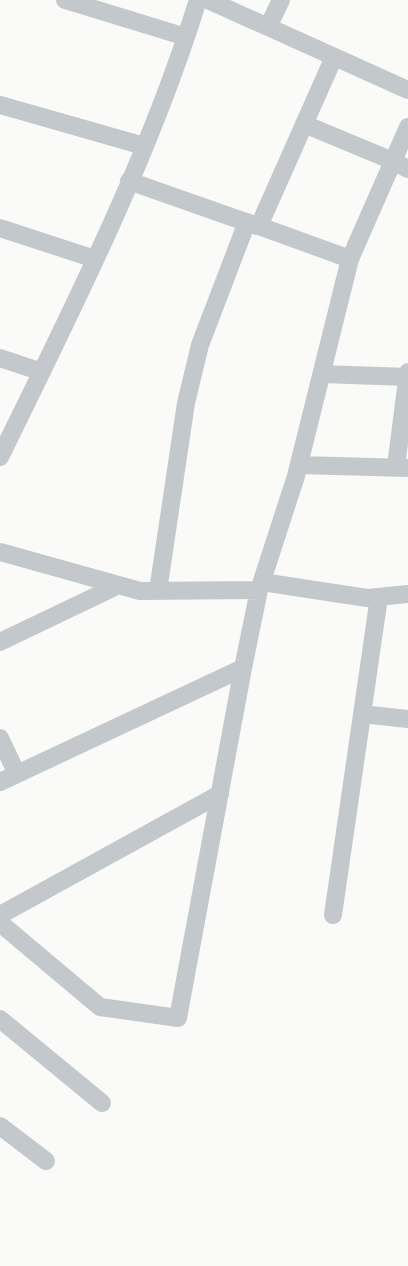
<svg xmlns="http://www.w3.org/2000/svg" width="408" height="1266" font-family="'Golos Text',sans-serif">
<style>
.lines{fill:none;stroke-linecap:round;stroke-linejoin:round}
.minor{stroke:#c3c8cc;stroke-width:18}
</style>
<rect width="100%" height="100%" fill="#fafaf8"/>
<g class="lines">
<!-- minor -->
<path class="minor" d="M65,0l121,37
M208,0l200,90
M268,27l13,-27
M334,57l-75,169 91,33
M0,105l144,41
M304,124l89,37 15,8
M129,181l128,45
M0,228l95,31
M0,358l42,14
M322,374l86,3
M0,457c73,-149 149,-299 198,-457
M299,465l109,3
M396,467l12,-95
M0,552l140,39 119,-1 37,-114 54,-217 58,-132
M262,582l105,16 41,-4
M158,591l28,-188 14,-58 47,-123
M0,642l119,-57
M362,714l46,5
M0,738l17,36
M0,782l243,-114 16,-78
M0,915l220,-121
M333,915l46,-318
M0,923l100,84 78,11 65,-350
M0,1019l102,84
M0,1126l46,35"/>
</g>
</svg>
